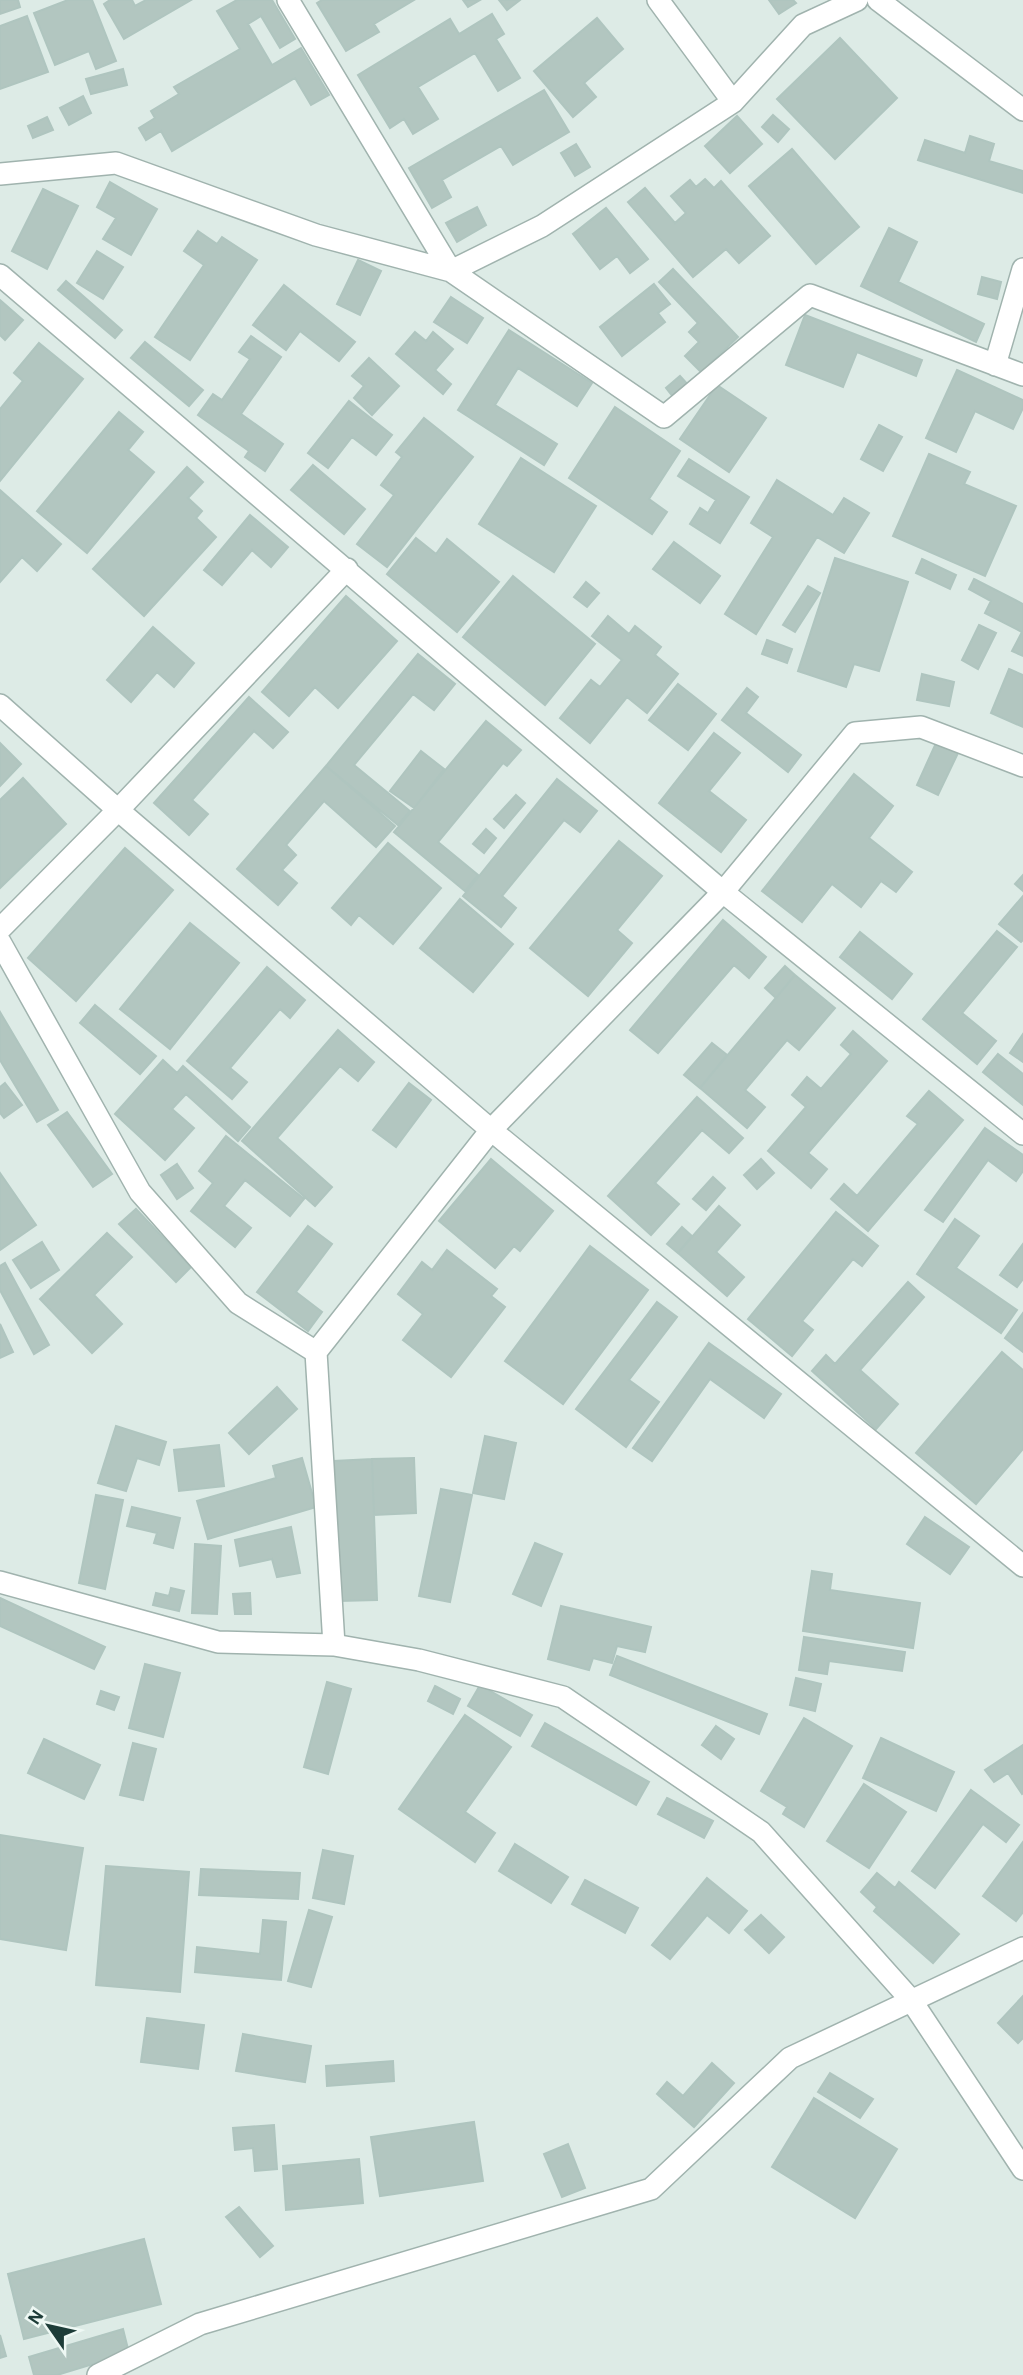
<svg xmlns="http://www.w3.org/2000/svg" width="1023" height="2375" font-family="'Alegreya Sans',sans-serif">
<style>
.building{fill:#b2c6c0;stroke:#afc5bf;stroke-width:2}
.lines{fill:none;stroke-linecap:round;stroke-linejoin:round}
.minor-casing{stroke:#a0b3ae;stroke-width:24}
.minor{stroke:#fff;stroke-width:21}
</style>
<rect width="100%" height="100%" fill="#ddebe6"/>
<!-- building -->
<path class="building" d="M0,0h18l2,7 -20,7z
M68,0h24l24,61 -20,8 -7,-18 -34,14 -21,-52z
M110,0h22l3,6 11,-6h45l-67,39 -20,-35z
M237,0h35l23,39 -15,9 -19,-32 -13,8 24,41 29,-17 28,47 -18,10 -16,-27 -123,73 -11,-20 -15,9 -7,-12 16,-10 -4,-7 28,-17 -5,-7 66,-38 -23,-38z
M322,0h92l-40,24 5,8 -33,19 -29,-48z
M463,0h17l-12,7z
M499,0h21l-13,10z
M769,0h24l3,3 -17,11z
M492,14l12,20 -8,5 24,39 -22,13 -23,-38 -57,34 20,32 -25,15 -9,-15 -14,9 -32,-53 92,-56 9,15z
M27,16l21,56 -48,17v-63z
M597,18l26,31 -39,34 12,14 -23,20 -39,-46z
M840,38l57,60 -62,61 -58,-60z
M123,69l4,16 -36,9 -5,-15z
M544,90l25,42 -56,33 -12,-19 -59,34 9,17 -19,11 -23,-40z
M83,96l8,17 -22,12 -9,-17z
M773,115l16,14 -11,13 -16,-15z
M737,116l25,28 -32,29 -25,-27z
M47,117l6,13 -20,8 -5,-12z
M970,136l24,8 -5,17 34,10v22l-105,-33 7,-20 40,13z
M576,144l14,23 -15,9 -14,-23z
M792,149l67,78 -43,37 -67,-78z
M705,179l9,9 7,-7 49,55 -31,27 -13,-14 -33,28 -65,-75 17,-14 30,35 11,-10 -15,-17 19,-16 6,7z
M110,182l47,27 -26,46 -28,-16 13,-21 -19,-11z
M43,189l35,17 -31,63 -35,-18z
M477,207l9,18 -29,17 -11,-19z
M606,208l42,51 -18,14 -13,-17 -17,13 -27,-35z
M889,228l28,14 -19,40 86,42 -8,18 -115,-56z
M198,231l19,13 5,-7 35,23 -67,100 -35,-23 49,-72 -20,-14z
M97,251l26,16 -20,32 -26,-16z
M358,260l23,11 -21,44 -23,-11z
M673,269l65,68 -37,35 -16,-16 14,-14 -10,-10 9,-9 -39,-41z
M982,277l19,5 -4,17 -19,-5z
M66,281l56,49 -7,8 -57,-48z
M654,284l16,20 -12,9 7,9 -43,34 -22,-29z
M284,285l71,57 -16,19 -39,-30 -14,19 -33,-25z
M451,297l32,21 -16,25 -33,-21z
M0,300l23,20 -18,20 -5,-5z
M805,315l117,45 -6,16 -59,-24 -14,35 -57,-22z
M509,330l83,53 -15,23 -59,-38 -23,37 62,39 -13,21 -86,-55z
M415,332l11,9 7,-9 20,17 -18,21 16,14 -8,10 -47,-40z
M251,336l30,21 -40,57 42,30 -18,27 -20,-14 4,-6 -51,-36 15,-21 9,6 28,-41 -11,-7z
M145,342l58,48 -14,16 -58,-48z
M39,343l44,36 -83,102v-72l23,-28 -9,-8z
M369,358l30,28 -27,29 -18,-17 10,-12 -12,-10z
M957,370l66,30v8l-10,21 -38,-18 -19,41 -30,-14z
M680,376l9,10 -15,12 -8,-10z
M717,385l49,33 -37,54 -49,-33z
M349,401l43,34 -16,20 -24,-18 -24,31 -20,-15z
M615,407l65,44 -31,48 18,13 -15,22 -83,-56z
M119,412l24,20 -15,18 26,22 -67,81 -50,-42z
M424,418l49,39 -86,110 -30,-23 37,-49 -13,-10 21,-28 -6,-5z
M879,425l23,12 -19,34 -22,-12z
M929,454l41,18 -6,12 52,22 -31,70 -92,-40z
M521,458l75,48 -42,66 -75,-48z
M689,459l60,38 -29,46 -30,-19 10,-16 8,5 8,-13 -38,-24z
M313,465l52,44 -21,25 -53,-44z
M187,467l16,15 -15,16 14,13 -6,7 20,19 -72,79 -51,-47z
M777,480l56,35 11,-17 25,15 -25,40 -27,-16 -61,97 -31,-20 48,-77 -22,-14z
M0,490l61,54 -24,27 -15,-14 -22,25z
M250,515l38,32 -17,20 -19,-17 -30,35 -18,-15z
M416,538l20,16 11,-15 52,43 -42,50 -70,-58z
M674,542l46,34 -20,27 -47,-34z
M835,558l73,24 -29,89 -25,-7 -8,23 -48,-16z
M922,559l34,16 -6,14 -34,-16z
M513,576l82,68 -50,61 -82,-68z
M974,579l49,25v52l-11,-5 10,-19 -37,-19 6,-12 -22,-12z
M586,582l13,11 -12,14 -13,-10z
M808,586l12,7 -25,39 -12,-7z
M346,596l51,45 -59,67 -23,-21 -26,29 -27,-24z
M608,616l21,18 6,-8 26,21 -6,8 23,19 -31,39 -20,-16 -37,46 -30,-25 31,-38 9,7 22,-27 -30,-24z
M979,625l17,8 -18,36 -16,-9z
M153,627l41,36 -20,24 -17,-15 -26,30 -24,-22z
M767,640l25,9 -5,14 -25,-9z
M418,654l37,30 -21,26 -21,-16 -59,71 56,46 -12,14 -72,-59z
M1009,669l14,6v52l-32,-14z
M922,674l32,8 -5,24 -32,-6z
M678,684l38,30 -28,36 -39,-30z
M747,688l11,9 -12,16 55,42 -13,17 -66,-52z
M249,697l39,35 -15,16 -19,-17 -62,69 16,14 -19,21 -35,-32z
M486,721l35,29 -14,16 -4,-3 -65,79 40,33 -13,16 -71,-59z
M714,733l26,20 -31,38 37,29 -25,32 -62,-49z
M0,743l21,21 -21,22z
M936,743l22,10 -20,42 -21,-10z
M421,751l23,18 -30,39 -24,-17z
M326,766l69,60 -19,21 -52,-46 -38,44 10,10 -14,15 15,13 -19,22 -41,-36z
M854,774l39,32 -24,32 43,34 -16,20 -15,-11 -20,26 -29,-23 -30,38 -40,-31z
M23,778l43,46 -66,64v-88z
M557,779l40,32 -17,21 -16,-12 -62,76 14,12 -15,19 -38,-31z
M516,795l9,8 -21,25 -10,-9z
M486,829l10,9 -12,15 -11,-9z
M619,841l43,35 -45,54 15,13 -44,53 -58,-48z
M388,843l53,45 -48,56 -34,-29 -8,10 -19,-17z
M125,848l48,42 -97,111 -48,-43z
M1023,875v16l-8,-7z
M1023,896v44l-2,2 -22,-18z
M460,899l53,45 -40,48 -53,-44z
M723,920l43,37 -17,21 -15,-13 -76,88 -28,-23z
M190,923l49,40 -69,86 -50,-40z
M997,931l20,16 -55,66 34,28 -19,23 -54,-45z
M860,932l52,42 -20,25 -52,-42z
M785,966l10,9 -19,23 -11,-10z
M267,967l38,33 -15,18 -10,-9 -50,59 17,14 -15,17 -45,-38z
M795,975l40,33 -36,42 -12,-10 -42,50 20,17 -18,21 -47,-40z
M95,1005l61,51 -16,18 -60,-51z
M0,1012l58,98 -21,12 -37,-62z
M338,1030l36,32 -16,19 -18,-15 -63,72 55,49 -17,19 -73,-65z
M853,1031l34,30 -79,92 19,16 -16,19 -43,-37 38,-44 -14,-12 15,-18 14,12 30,-35 -10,-9z
M1023,1034v28l-13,-9z
M712,1043l15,12 -27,33 -16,-13z
M998,1054l25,20v31l-40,-33z
M163,1060l14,13 6,-7 67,61 -12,14 -52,-47 -14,15 22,19 -29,32 -50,-46z
M5,1083l17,22 -18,13 -4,-5v-26z
M409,1083l22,17 -35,47 -23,-17z
M929,1091l34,29 -95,111 -37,-32 13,-15 13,12 61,-72 -11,-8z
M697,1097l46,41 -14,15 -27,-23 -47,53 24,21 -28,31 -43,-39z
M67,1112l45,62 -19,13 -45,-62z
M985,1128l38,27v16l-7,10 -28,-21 -45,62 -18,-12z
M226,1136l78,63 -14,17 -45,-36 -21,26 27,22 -16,19 -44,-36 22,-28 -14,-12z
M491,1159l62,52 -33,40 -6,-5 -19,22 -56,-47z
M761,1159l13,14 -17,16 -13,-14z
M177,1164l16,24 -16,11 -16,-24z
M0,1173l36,52 -36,25z
M713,1177l12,11 -19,22 -13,-11z
M719,1206l21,19 -24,27 28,25 -17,19 -49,-43z
M136,1209l55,58 -15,15 -57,-58z
M836,1212l42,34 -16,20 -9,-7 -51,62 11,9 -21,26 -44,-37z
M955,1219l24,17 -23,32 61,42 -16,23 -84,-59z
M308,1226l24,18 -36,48 26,20 -14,19 -51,-39z
M682,1227l10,9 -14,17 -11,-9z
M107,1233l25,24 -38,38 28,29 -30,29 -52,-54z
M42,1242l17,28 -28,18 -18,-28z
M1023,1244v35l-6,8 -17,-12z
M590,1246l58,44 -85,114 -58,-43z
M447,1250l50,39 -6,7 14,11 -54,70 -48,-37 20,-26 -25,-20 24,-32 10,8z
M5,1263l44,82 -15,9 -34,-64v-24z
M908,1282l16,15 -64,73 38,34 -22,25 -64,-58 14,-16 9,9z
M657,1302l20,15 -48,63 30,22 -33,45 -50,-38z
M1023,1313v39l-18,-14z
M0,1324l13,28 -13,6z
M709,1343l72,51 -17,24 -54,-39 -58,82 -19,-13z
M1002,1352l21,18v79l-47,55 -60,-51z
M277,1387l20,22 -48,45 -20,-21z
M116,1426l50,16 -7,23 -22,-7 -11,33 -28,-8z
M485,1436l31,7 -12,56 -31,-6z
M219,1445l5,41 -45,5 -5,-41z
M302,1458l14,49 -108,32 -11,-38 79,-23 -3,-12z
M414,1458l2,55 -42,2 -2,-56z
M372,1459l5,141 -38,1 -5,-140z
M441,1489l31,6 -22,107 -31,-6z
M96,1495l27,5 -18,89 -26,-6z
M132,1507l48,11 -7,30 -19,-5 3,-10 -30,-7z
M925,1517l44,30 -19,27 -43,-30z
M291,1527l9,46 -23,4 -5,-18 -32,7 -5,-26z
M535,1543l27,11 -21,52 -28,-12z
M195,1544l26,2 -4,68 -25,-1z
M812,1571l20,3 -2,16 90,13 -7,45 -110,-17z
M171,1588l13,3 -5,20 -26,-6 3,-12 13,3z
M250,1593l1,21h-16l-2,-20z
M0,1598l105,49 -11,22 -94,-43z
M561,1606l90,21 -6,25 -28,-6 -5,17 -19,-5 -4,12 -41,-11z
M804,1637l101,15 -3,19 -73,-10 -2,13 -28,-4z
M617,1656l150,58 -8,20 -149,-59z
M145,1664l35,9 -17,64 -34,-9z
M796,1678l25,6 -6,27 -25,-6z
M327,1682l24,7 -23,85 -24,-7z
M480,1685l52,30 -12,21 -52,-30z
M435,1686l25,13 -7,15 -25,-13z
M101,1691l18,6 -5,13 -17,-6z
M465,1715l46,32 -46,65 30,21 -20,29 -76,-53z
M804,1718l48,28 -48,81 -21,-13 4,-7 -26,-16z
M545,1723l104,59 -13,23 -104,-59z
M716,1726l18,13 -13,20 -19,-14z
M881,1738l73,34 -18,39 -73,-33z
M44,1739l56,26 -16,34 -56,-26z
M133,1743l23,6 -13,51 -23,-5z
M1023,1745v48l-1,1 -14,-21 -14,9 -9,-12z
M864,1784l42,28 -37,56 -42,-27z
M971,1790l48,35 -13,17 -23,-18 -48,64 -23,-17z
M667,1798l46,23 -9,17 -46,-24z
M0,1835l83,13 -17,102 -66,-11z
M1023,1842v70l-7,9 -33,-25z
M515,1844l53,33 -17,26 -52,-32z
M323,1850l30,6 -9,48 -31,-6z
M106,1866l83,6 -9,120 -84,-7z
M201,1869l99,4 -2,26 -99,-4z
M877,1873l18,15 4,-6 60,52 -26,29 -59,-52 3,-4 -16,-15z
M707,1878l40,33 -18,22 -22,-18 -37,44 -18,-14z
M585,1880l53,28 -13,25 -53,-29z
M309,1910l23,7 -21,70 -23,-6z
M761,1915l23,22 -15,16 -24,-23z
M263,1920l23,2 -5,58 -86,-8 2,-25 63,7z
M1023,1996v42l-5,5 -20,-20z
M147,2018l57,7 -6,44 -57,-7z
M243,2034l68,12 -6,36 -69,-11z
M393,2061l1,20 -67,5 -1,-20z
M712,2063l22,20 -40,44 -37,-33 10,-12 16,14z
M830,2073l43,26 -13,19 -42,-26z
M814,2098l83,51 -42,69 -83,-51z
M474,2122l9,59 -103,15 -9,-59z
M274,2125l3,44 -22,2 -2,-23 -18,2 -2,-22z
M568,2144l17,44 -23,9 -18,-43z
M359,2159l4,44 -77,7 -3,-44z
M239,2207l34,39 -13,11 -34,-40z
M144,2239l17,65 -137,35 -16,-65z
M123,2329l6,24 -72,22h-23l-5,-18z
M0,2335l6,21 -6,2z"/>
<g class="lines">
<defs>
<path id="minor" d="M288,0l163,271
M658,0l75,102
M878,0l145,110
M0,174l116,-11 200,72 135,36 213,146 146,-122 213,80
M451,271l91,-45 191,-124 70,-77 54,-25
M0,275l723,617 300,242
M995,365l28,-96
M0,705l118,105 373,320 532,436
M0,929l118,-119 229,-241
M0,942l140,250 98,111 78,49
M0,1582l218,60 116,3 85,15 144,37 198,135 150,168 112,169
M334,1645l-18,-293 175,-222 232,-238 132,-159 66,-6 102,39
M98,2375l102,-51 451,-135 139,-131 233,-110"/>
</defs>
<!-- minor casing -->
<use href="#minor" class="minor-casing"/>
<!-- minor -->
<use href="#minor" class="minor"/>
</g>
<!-- north arrow -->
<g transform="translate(49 2326) rotate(304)" stroke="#eef8f4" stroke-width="5" paint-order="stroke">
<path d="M0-5L12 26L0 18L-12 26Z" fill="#1d3c38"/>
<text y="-10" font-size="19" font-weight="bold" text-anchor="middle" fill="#1d3c38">N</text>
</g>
</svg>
